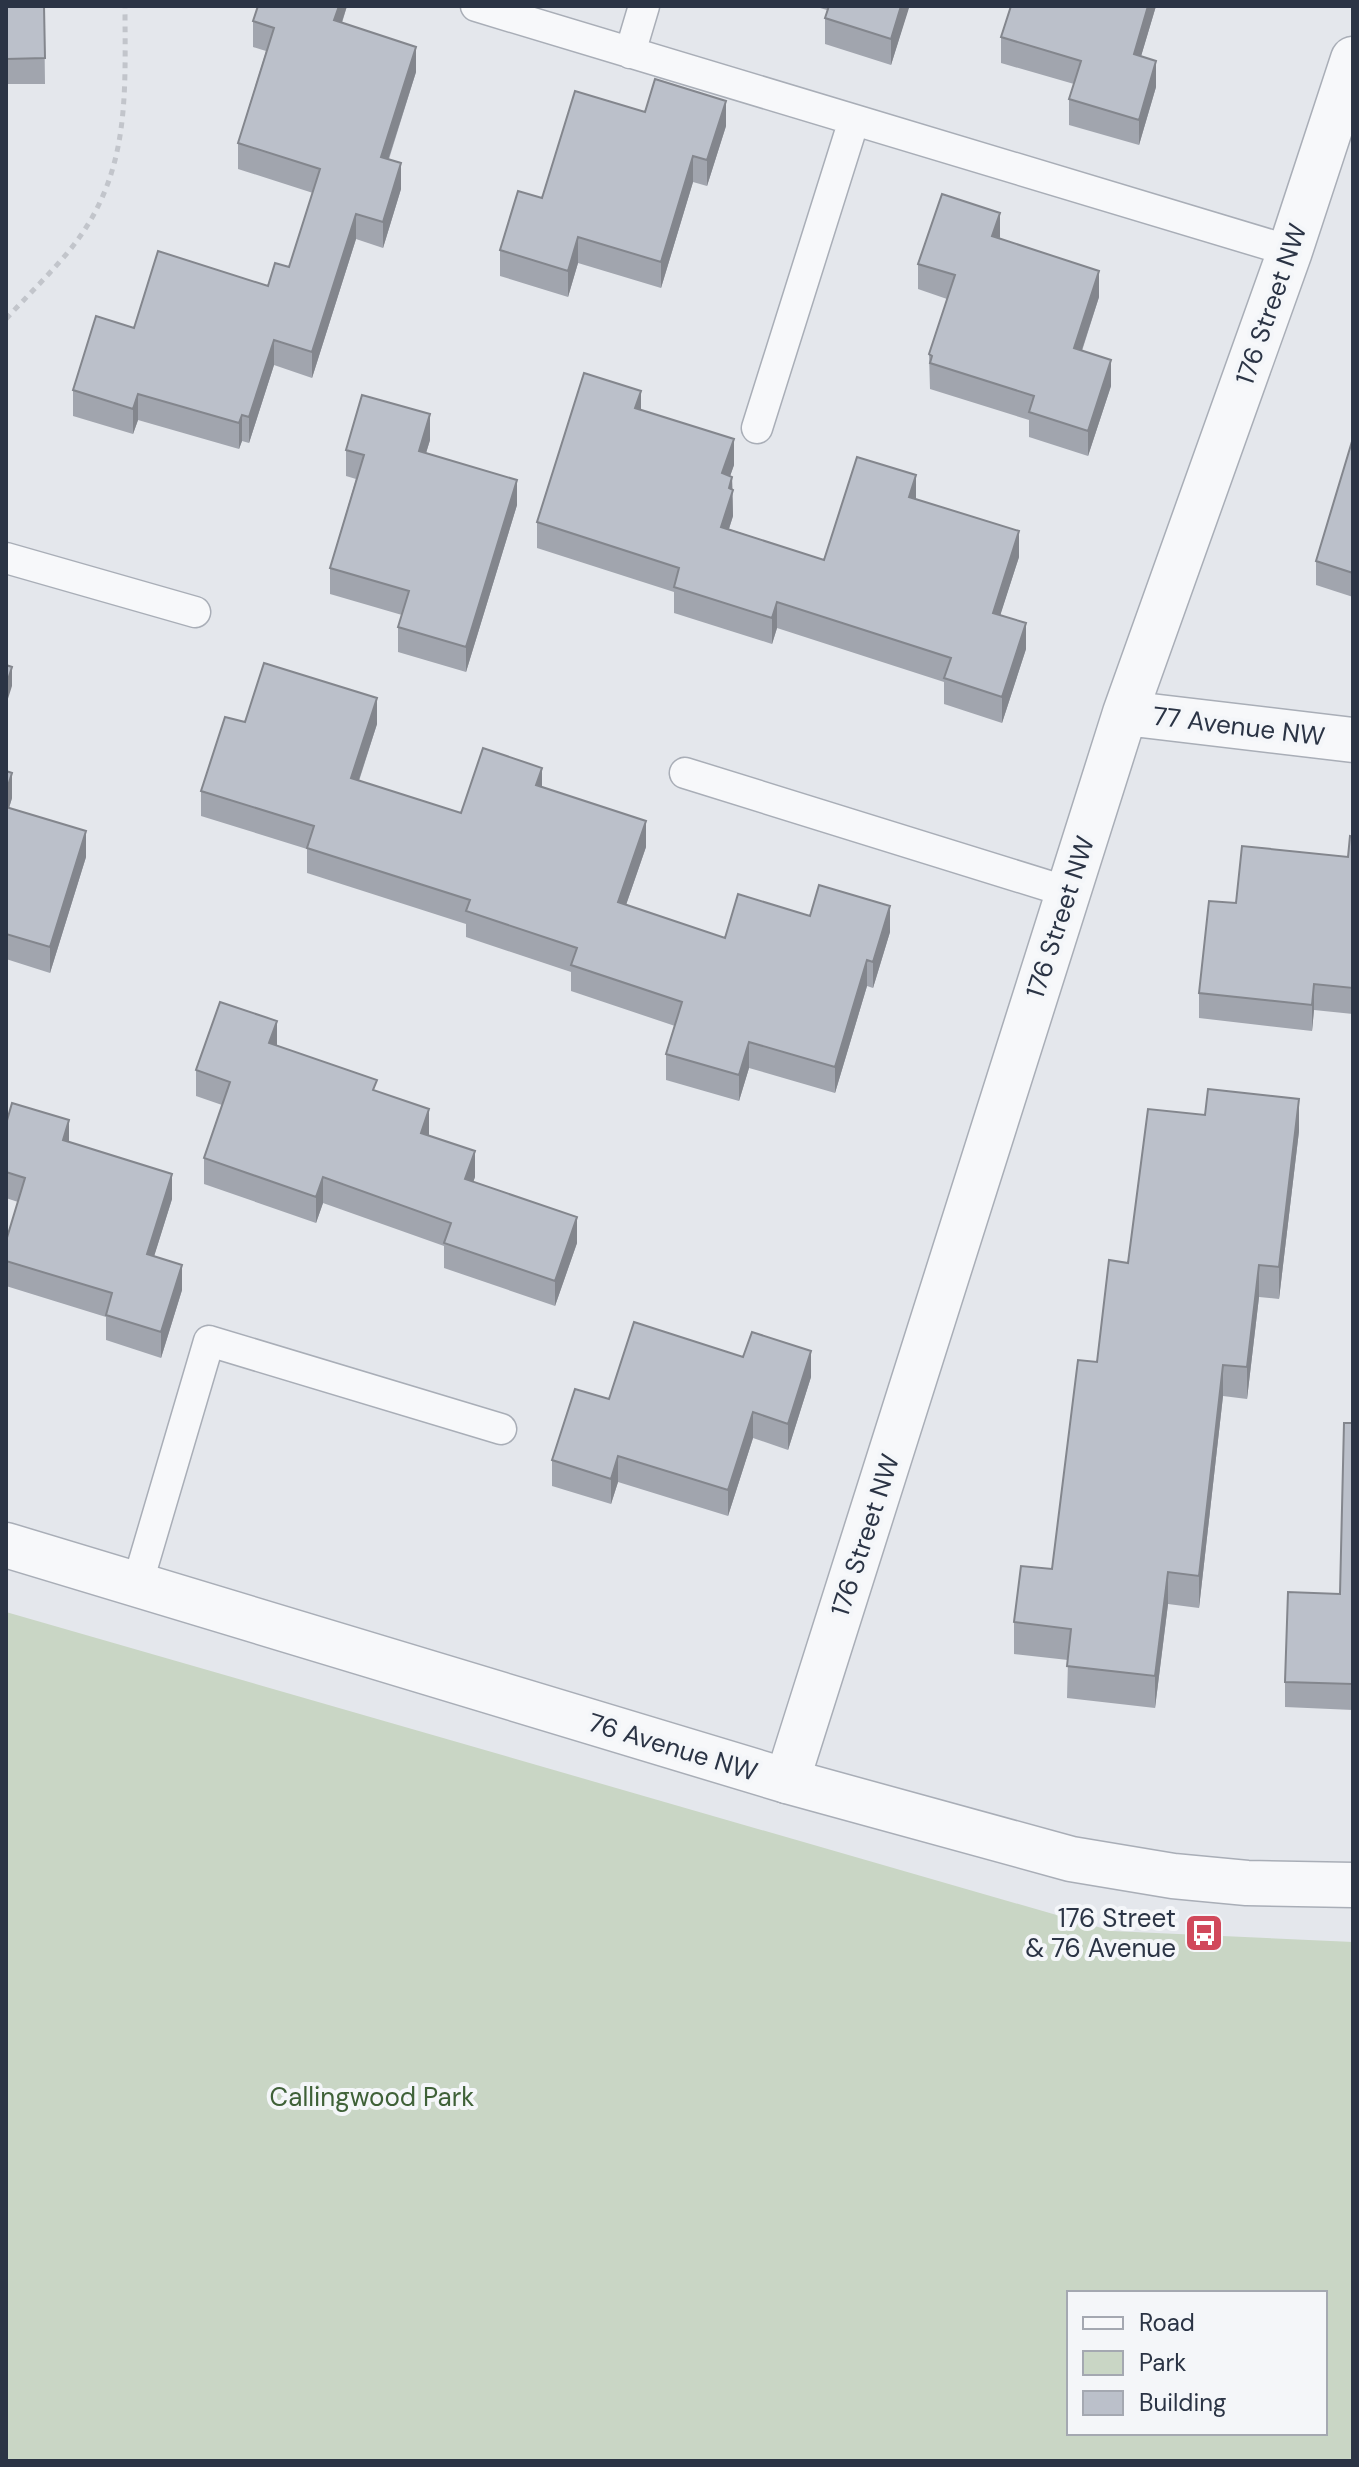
<svg xmlns="http://www.w3.org/2000/svg" width="1359" height="2467" font-family="'DM Sans',sans-serif">
<style>
.green{fill:#c9d6c5;fill-rule:evenodd}
.lines{fill:none;stroke-linecap:round;stroke-linejoin:round}
.service-casing{stroke:#a9aeb7;stroke-width:33}
.minor-casing{stroke:#a9aeb7;stroke-width:47}
.tertiary-casing{stroke:#a9aeb7;stroke-width:47}
.path{stroke:#c2c5cb;stroke-width:5;stroke-dasharray:6 6;stroke-linecap:butt}
.service{stroke:#f7f8fa;stroke-width:30}
.minor{stroke:#f7f8fa;stroke-width:44}
.tertiary{stroke:#f7f8fa;stroke-width:44}
.wall{fill:#a1a5ae}
.shaded-wall{fill:#83868d}
.building{fill:#bbc0ca;stroke:#83868d;stroke-width:2}
.labels{text-anchor:middle;stroke-width:8;stroke-linejoin:round;paint-order:stroke}
.street-label{font-size:26px;fill:#2b3445;stroke:#f4f6f9}
.poi-label{font-size:26px;fill:#2b3445;stroke:#f4f6f9;text-anchor:end}
.park-label{font-size:26px;fill:#3f6138;stroke:#f4f6f9}
</style>
<rect width="100%" height="100%" fill="#e4e7ec"/>
<!-- green -->
<path class="green" d="M6,1612l1106,319 241,11v519h-1347zM1069,2293h256v140h-256z"/>
<g class="lines">
<defs>
<path id="service" d="M476,6l814,245
M630,53l14,-47
M757,428l97,-308
M6,558l189,54
M685,773l383,119
M137,1585l72,-244 292,88"/>
<path id="minor" d="M1125,713l228,27
M787,1781l338,-1068 165,-462 63,-192"/>
<path id="tertiary" d="M6,1545l781,236 284,78 102,17 74,7 106,2"/>
</defs>
<!-- service casing -->
<use href="#service" class="service-casing"/>
<!-- minor casing -->
<use href="#minor" class="minor-casing"/>
<!-- tertiary casing -->
<use href="#tertiary" class="tertiary-casing"/>
<!-- path -->
<path class="path" d="M6,319c21,-23 43,-44 63,-68 62,-76 56,-154 56,-245"/>
<!-- service -->
<use href="#service" class="service"/>
<!-- minor -->
<use href="#minor" class="minor"/>
<!-- tertiary -->
<use href="#tertiary" class="tertiary"/>
</g>
<!-- wall -->
<path class="wall" d="M6,6h38l1,78h-39z
M258,6h89l-5,17 74,49 -27,87 12,30 -18,59 -27,-9 -44,139 -38,-13 -25,78 -7,-2 -3,8 -101,-29 -5,14 -60,-18v-26l61,-62 134,-42 21,-19 24,-74 -75,-24v-26l28,-92 -13,-4v-26z
M813,6h96l-18,59 -66,-21v-26l2,-8z
M1011,6h145l-15,50 15,31 -17,58 -70,-20v-26l5,-15 -73,-21v-26z
M645,112l81,14 -19,60 -14,-4 -32,106 -83,-25 -10,34 -68,-21v-26l42,-52z
M1000,239l99,58 -17,54 29,35 -23,70 -59,-19v-17l-99,-31 -1,-35 18,-55 -29,-10v-25z
M641,410l93,55 -4,11 2,1 1,39 -4,13 95,31 92,-61 103,58 -19,58 26,34 -24,74 -58,-19v-22l-167,-54 -5,16 -98,-31v-21l-137,-44v-26z
M1353,438v159l-37,-12v-24z
M430,440l-4,13 91,52 -51,167 -68,-20v-25l4,-12 -72,-21v-26l26,-89 -10,-3v-26z
M245,722l132,2 -18,57 102,32 81,-26 104,60 -20,58 99,33 85,-22 80,16 -17,56 -6,-2 -32,107 -86,-25 -10,33 -73,-21v-26l9,-28 -104,-35v-19l-105,-35v-13l-159,-51v-24l-106,-33v-25z
M6,771l6,27 -3,10 77,49 -36,116 -44,-14z
M1353,837v177l-39,-4 -2,21 -113,-13v-25l37,-90 112,-46z
M277,1045l100,47 98,85 -2,5 104,61 -22,63 -111,-38v-22l-121,-43 -7,20 -112,-39v-26l18,-53 -26,-9v-26z
M6,1124l63,18 103,57 -18,57 28,34 -21,68 -55,-18v-23l-100,-31v-45l12,-39 -12,-4z
M1299,1131l-20,168 -20,-2 -12,102 -24,-3 -24,212 -31,-4 -13,104 -88,-10 1,-38 -54,-6v-32l38,-53 45,-207 31,-99z
M743,1357l68,20 -23,73 -35,-12 -25,78 -110,-34 -7,22 -59,-18v-26l57,-61z
M1353,1423v287l-68,-3v-25l55,-88z"/>
<!-- shaded-wall -->
<path class="shaded-wall" d="M339,6h8l-13,40v-26z
M901,6h8v2l-18,57v-26z
M1148,6h8l-22,74v-26z
M416,47v25l-35,110v-25z
M1156,61v26l-17,58v-25z
M726,101v25l-19,60v-26z
M693,156v26l-32,106v-26z
M401,163v26l-18,59v-26z
M1000,213v25l-8,-2z
M356,214v25l-44,139v-26z
M578,237v26l-10,34v-26z
M1099,271v26l-25,77v-26z
M274,340v25l-25,78v-26z
M1111,360v26l-23,70v-25z
M641,391v25l-6,-8z
M138,394v26l-5,14v-25z
M430,414v26l-11,36v-25z
M242,415v26l-3,8v-26z
M734,439v26l-12,34v-26z
M916,475v26l-7,-4z
M732,477l1,39 -12,37v-26l8,-39z
M517,480v25l-51,167v-25z
M1019,531v26l-26,81v-25z
M777,602v26l-5,16v-26z
M1026,623v26l-24,74v-26z
M12,667v19l-6,19v-19z
M377,698v26l-26,80v-26z
M542,768v26l-6,-9z
M12,773v25l-6,20v-26z
M646,821v26l-28,81v-26z
M86,831v26l-36,116v-26z
M890,906v26l-17,56v-26z
M867,960v26l-32,107v-26z
M1314,984v26l-2,21v-26z
M277,1021v26l-8,-4z
M749,1042v26l-10,33v-26z
M1299,1099v32l-20,168v-32z
M429,1109v26l-8,24v-26z
M69,1120v26l-6,-6z
M475,1151v26l-10,28v-26z
M172,1174v25l-25,80v-25z
M323,1177v26l-7,20v-26z
M577,1217v26l-22,63v-25z
M182,1265v25l-21,68v-26z
M1259,1265v32l-12,102v-32z
M811,1351v26l-23,73v-26z
M1223,1365v31l-24,212v-32z
M753,1412v26l-25,78v-26z
M618,1456v26l-7,22v-25z
M1168,1572v32l-13,104v-32z"/>
<!-- building -->
<path class="building" d="M6,6h38l1,52 -39,1z
M258,6h81l-5,14 82,27 -35,110 20,6 -18,59 -27,-8 -44,138 -38,-12 -25,77 -7,-2 -3,8 -101,-29 -5,15 -60,-19 23,-74 38,12 24,-77 110,35 7,-23 14,4 31,-98 -82,-26 36,-115 -21,-7z
M829,6h72l-10,33 -66,-21z
M1011,6h137l-14,48 22,7 -17,59 -70,-21 12,-38 -80,-24z
M655,79l71,22 -19,59 -14,-4 -32,106 -83,-25 -10,34 -68,-21 18,-59 24,7 33,-107 70,21z
M942,194l58,19 -8,23 107,35 -25,77 37,12 -23,71 -59,-19 5,-16 -104,-33 2,-7 -3,-2 26,-79 -37,-11z
M584,373l57,18 -6,17 99,31 -12,34 10,4 -3,11 4,2 -12,37 103,33 33,-103 59,18 -7,22 110,34 -26,82 33,10 -24,74 -58,-19 7,-20 -174,-56 -5,16 -98,-31 5,-19 -142,-46z
M362,395l68,19 -11,37 98,29 -51,167 -68,-20 11,-36 -79,-23 34,-113 -18,-5z
M1353,438v135l-37,-12z
M264,663l113,35 -26,80 110,35 22,-65 59,20 -6,17 110,36 -28,81 107,36 13,-44 72,22 9,-31 71,21 -17,56 -6,-2 -32,107 -86,-25 -10,33 -73,-21 16,-52 -111,-37 6,-17 -111,-37 4,-11 -163,-52 7,-22 -113,-35 24,-74 20,5z
M6,665l6,2 -6,19z
M6,771l6,2 -6,19z
M6,807l80,24 -36,116 -44,-13z
M1350,836l3,1v151l-39,-4 -2,21 -113,-12 10,-92 27,2 6,-57 106,11z
M220,1002l57,19 -8,22 108,37 -4,10 56,19 -8,24 54,18 -10,28 112,38 -22,64 -111,-38 7,-20 -128,-46 -7,20 -112,-39 26,-76 -34,-12z
M1208,1089l91,10 -20,168 -20,-2 -12,102 -24,-2 -24,211 -31,-4 -13,104 -88,-10 4,-37 -57,-7 7,-56 31,3 26,-209 19,2 12,-102 19,3 20,-154 57,6z
M12,1103l57,17 -6,20 109,34 -25,80 35,11 -21,67 -55,-17 6,-22 -106,-32v-20l19,-63 -19,-6v-48z
M634,1322l109,35 9,-25 59,19 -23,73 -35,-12 -25,78 -110,-34 -7,23 -59,-19 23,-71 34,10z
M1344,1423h9v261l-68,-2 3,-90 52,2z"/>
<!-- icons -->
<defs>
<symbol id="bus-square" viewBox="-11 -11 22 22"><rect x="-9" y="-9" width="18" height="18" rx="4" fill="#d1495b" stroke="#f4f6f9"/><path d="M-5-6H5V4H4V6H2V4H-2V6H-4V4H-5ZM-3.5-4V0h7V-4ZM-3.5 1.2v1.5H-2V1.2ZM2 1.2v1.5H3.5V1.2Z" fill="#fff"/></symbol>
</defs>
<g fill-rule="evenodd">
<use href="#bus-square" x="1182" y="1911" width="44" height="44"/>
</g>
<g class="labels">
<!-- street labels -->
<g class="street-label">
<text transform="translate(1271 304) rotate(-71)" y="9">176 Street NW</text>
<text transform="translate(1239 726) rotate(7)" y="9">77 Avenue NW</text>
<text transform="translate(1060 917) rotate(-72)" y="9">176 Street NW</text>
<text transform="translate(865 1535) rotate(-72)" y="9">176 Street NW</text>
<text transform="translate(673 1747) rotate(17)" y="9">76 Avenue NW</text>
</g>
<!-- poi labels -->
<g class="poi-label">
<text x="1176" y="1927">176 Street<tspan x="1176" dy="30">&amp; 76 Avenue</tspan></text>
</g>
<!-- park labels -->
<g class="park-label">
<text x="372" y="2106">Callingwood Park</text>
</g>
</g>
<!-- border -->
<rect width="1359" height="2467" fill="none" stroke="#2b3445" stroke-width="16"/>
<!-- legend -->
<rect x="1067" y="2291" width="260" height="144" fill="#f4f6f9" stroke="#a4a8b1" stroke-width="2"/>
<rect x="1083" y="2317" width="40" height="12" fill="#f7f8fa" stroke="#a4a8b1" stroke-width="2"/>
<text x="1139" y="2331" font-size="24" fill="#2b3445">Road</text>
<rect x="1083" y="2351" width="40" height="24" fill="#c9d6c5" stroke="#a4a8b1" stroke-width="2"/>
<text x="1139" y="2371" font-size="24" fill="#2b3445">Park</text>
<rect x="1083" y="2391" width="40" height="24" fill="#bbc0ca" stroke="#a4a8b1" stroke-width="2"/>
<text x="1139" y="2411" font-size="24" fill="#2b3445">Building</text>
</svg>
